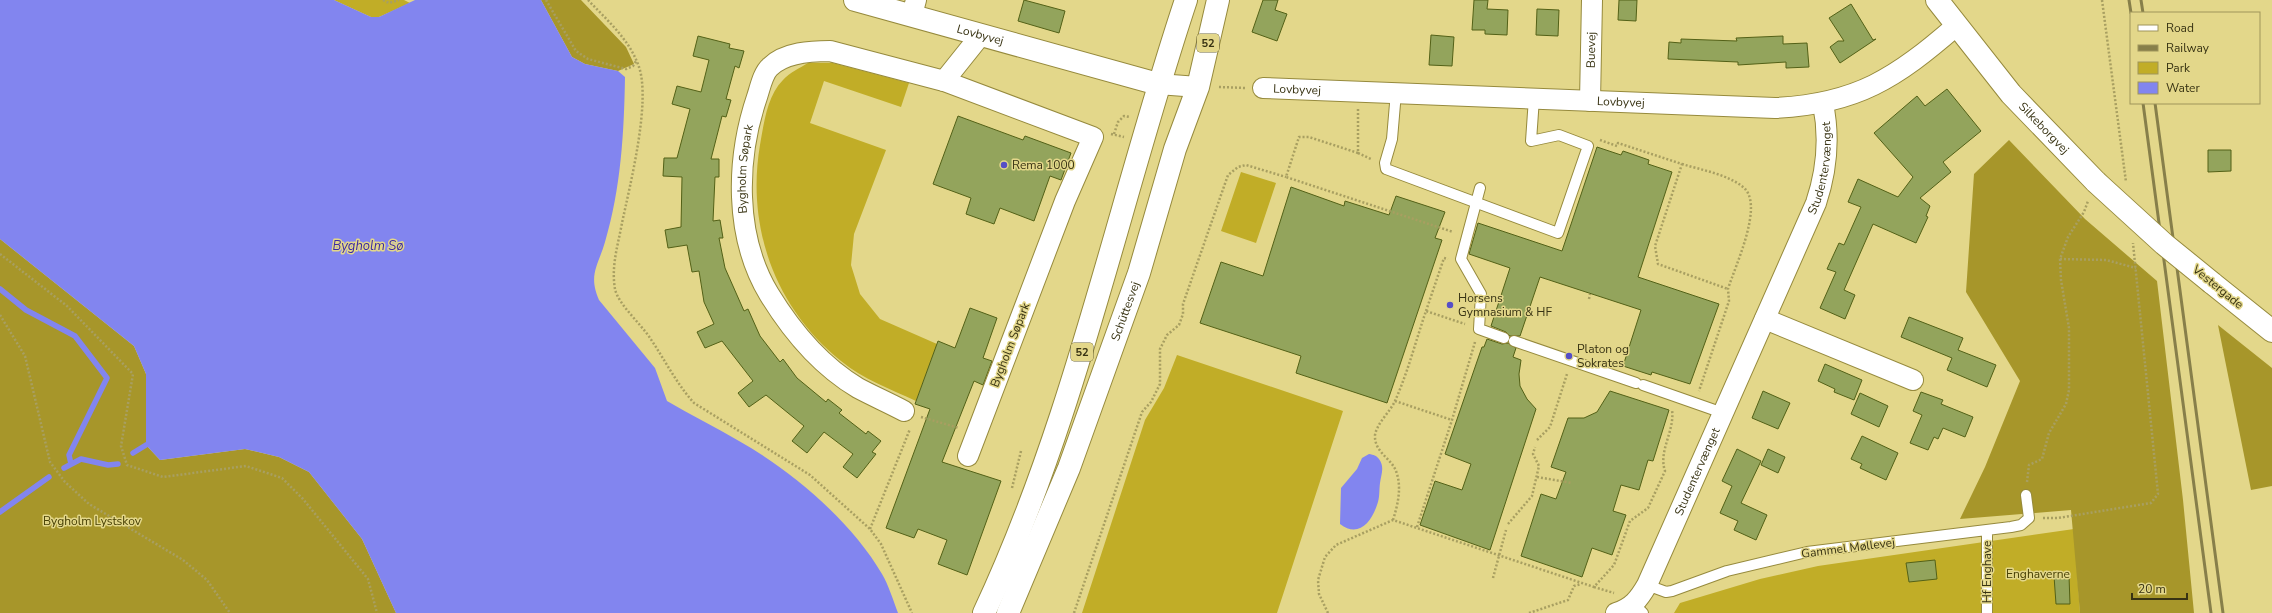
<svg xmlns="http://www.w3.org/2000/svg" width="2272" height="613" font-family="'Nunito Sans',sans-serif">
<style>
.green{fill:#c1ad27}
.forest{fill:#a7962a}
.water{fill:#8285ef}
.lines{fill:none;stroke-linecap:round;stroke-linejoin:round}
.stream{stroke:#8285ef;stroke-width:5.5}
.building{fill:#93a45c;stroke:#536117}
.service-casing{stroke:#968a3d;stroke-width:12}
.minor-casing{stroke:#968a3d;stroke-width:22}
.tertiary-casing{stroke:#968a3d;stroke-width:24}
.secondary-casing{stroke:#968a3d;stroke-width:24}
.primary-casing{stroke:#968a3d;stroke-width:24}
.path{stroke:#a89f61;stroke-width:2.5;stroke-dasharray:2 2;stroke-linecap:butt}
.service{stroke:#fff;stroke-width:10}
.minor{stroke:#fff;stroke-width:20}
.tertiary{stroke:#fff;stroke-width:22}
.secondary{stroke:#fff;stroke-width:22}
.primary{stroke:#fff;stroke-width:22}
.rail{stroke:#877f4a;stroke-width:3}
.secondary-bridge-casing{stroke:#968a3d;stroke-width:24;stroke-linecap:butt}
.secondary-bridge{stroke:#fff;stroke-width:22}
.poi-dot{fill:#554ec6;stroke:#e3d78a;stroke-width:1.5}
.labels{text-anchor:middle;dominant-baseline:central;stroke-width:3;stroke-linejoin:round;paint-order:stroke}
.shield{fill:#e3d78a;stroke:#6b6437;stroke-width:1}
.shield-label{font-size:11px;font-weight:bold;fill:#383313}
.street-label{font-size:12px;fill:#383313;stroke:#e3d78a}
.poi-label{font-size:12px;fill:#383313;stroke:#e3d78a;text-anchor:start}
.park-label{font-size:12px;fill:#484004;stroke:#e3d78a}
.water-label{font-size:13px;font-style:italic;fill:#3b29a4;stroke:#e3d78a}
</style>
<rect width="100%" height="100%" fill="#e3d78a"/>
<path class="green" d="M334,0H404L410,3L379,17H371Z
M808,63H833L909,83L901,107L824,81L810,123L886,150L854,234L851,265L860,294L880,319L937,344L916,401C890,389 863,379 841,361C775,308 746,227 760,145C764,123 767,96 783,80C790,72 800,68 808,63Z
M1241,172L1276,183L1256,243L1221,231Z
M1177,355L1343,411L1277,613H1082L1145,420L1164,388Z
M2074,529L2080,613H1674L1680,603L1760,579L1818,566Z"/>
<path class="forest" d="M541,0H581L626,47L634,64L618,71L585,64L572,57Z
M2009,140L2085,219L2157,281L2183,500L2194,613H2080L2071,510L1960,519L1985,467L2020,381L1966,292L1974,174Z
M0,239L134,346L146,374V445L160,460L245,449L279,457L309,472L362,539L396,613H0Z
M2218,325L2272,368V486L2251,490Z"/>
<path class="water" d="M0,0H334L371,17H379L415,0H541L572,57L585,64L618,71L625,77C624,133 621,188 605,242C598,266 588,275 599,300L655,368L667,401C691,415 715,427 739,441C792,471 851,521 882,574C889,586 893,600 898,613H396L362,539L309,472L279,457L245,449L160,460L146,445V374L134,346L0,239Z
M1369,454C1374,455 1376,455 1379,459C1385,467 1381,475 1380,483C1379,490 1380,498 1377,505C1371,523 1358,538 1340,524L1341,488L1357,469L1362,458Z"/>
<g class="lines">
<path class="stream" d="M0,289L26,310L75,336L107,378L69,455L71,464
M133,453L146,445
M64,468L81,459L108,465L118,464
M0,512L49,477"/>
</g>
<path class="building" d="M1024,0L1065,11L1059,33L1018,21Z
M1263,0H1278L1275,10L1287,14L1277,41L1252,32Z
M1474,0H1488L1487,9L1508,10L1507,35L1485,34V30H1472Z
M1619,0H1637L1636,21L1618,20Z
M1851,4L1873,40L1876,39L1840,63L1830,47L1838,41H1844L1829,18Z
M1537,9L1559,10L1558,36L1536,35Z
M1431,35L1454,37L1452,66L1429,65Z
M698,36L730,44L729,48L744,51L739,68L735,66L726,99L731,100L726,117L722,116L711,159H719V177H715L713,221L720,220L723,238H719L725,268L744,311L748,309L760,336L780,362L783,359L797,378L826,402L828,399L842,410L839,413L866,434L868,431L881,441L872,452L876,454L857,478L843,467L853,454L824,432L807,453L792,441L804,426L766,395L749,407L738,393L753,381L722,341L705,348L697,332L714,324L704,302L699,271L692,272L687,245L668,248L665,230L681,227L682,177L663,176L664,158H677L690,109L672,104L677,86L701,92L709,60L693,56Z
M1783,36V44L1807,43L1809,67L1786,68V62L1738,65V62L1668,59L1669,42L1681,43V39L1737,41L1736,38Z
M1947,89L1981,131L1943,162L1951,172L1920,198L1930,206L1926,216L1928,217L1916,243L1873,224L1844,290L1855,295L1845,319L1820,308L1836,272L1827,269L1839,243L1844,245L1861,207L1848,202L1858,179L1898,197L1913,177L1874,133L1917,96L1925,106Z
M958,116L1023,140L1025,136L1071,153L1061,180L1050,176L1034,221L1000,208L994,224L966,214L971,198L933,184Z
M1597,147L1621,155L1623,151L1649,160L1648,164L1672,172L1638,277L1719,304L1690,384L1652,372L1651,375L1623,366L1641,310L1540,277L1520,336H1510L1506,332L1491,326L1510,268L1469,254L1478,223L1562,251Z
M2208,150H2231V171L2208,172Z
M1291,187L1344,206L1345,201L1389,215L1396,196L1445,212L1435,238L1442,240L1387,403L1296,373L1301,356L1200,323L1221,262L1263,276Z
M970,308L997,318L983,358L992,361L983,385L974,381L942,462L1001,481L967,575L938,564L947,540L918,529L914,538L886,528L930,409L915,404L938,341L955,348Z
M1909,317L1963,338L1958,350L1996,365L1987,387L1947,370L1952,358L1901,337Z
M1487,339L1502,344L1508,343L1516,348L1513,357L1521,360L1519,374L1520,386L1527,399L1536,409L1490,550L1420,525L1435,481L1462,490L1471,464L1445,454L1482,347H1484Z
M1825,364L1862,380L1854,400L1834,392L1835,389L1818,381Z
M1610,391L1669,410L1653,461L1648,460L1639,490L1621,485L1613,511L1626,515L1612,555L1592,548L1582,577L1521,556L1541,494L1556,499L1566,472L1551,467L1568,418H1584L1597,412Z
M1763,391L1790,403L1778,429L1752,418Z
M1921,392L1943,400L1941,404L1973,417L1965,437L1943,428L1938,439L1934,437L1928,450L1910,443L1922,415L1913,411Z
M1860,393L1888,406L1879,427L1851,414Z
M1862,436L1898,453L1886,480L1860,468L1862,464L1851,459Z
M1737,449L1761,461L1741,503L1767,515L1756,540L1734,530L1738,521L1720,513L1732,486L1722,481Z
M1768,449L1785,457L1778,473L1761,465Z
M1935,560L1937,579L1909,582L1906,563Z
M2054,576H2069L2070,604H2056Z"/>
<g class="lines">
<defs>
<path id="service" d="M1396,92L1392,139L1385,163L1386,169L1558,233L1588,146L1559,135L1531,141L1534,98
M1480,188L1461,259L1481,294L1479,329L1504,338
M1514,341L1636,383
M1643,385L1723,413
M1647,585L1666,592L1672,591L1727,571L1807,552L2011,527L2021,525L2029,518L2026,495
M1634,604L1643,613
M1987,613V530"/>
<g id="minor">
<path d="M912,15L916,0"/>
<path d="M944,81L980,36"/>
<path d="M1158,84L1198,87"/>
<path id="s1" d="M1263,88L1775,108C1857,104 1896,78 1956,26"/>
<path id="s2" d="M1590,101L1592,0"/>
<path d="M1765,319L1913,380"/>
<path id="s3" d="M904,411C889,403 873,396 858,388C821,366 791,330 769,294C734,236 736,159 757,97C760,88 763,73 770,67C785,52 812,51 830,51L944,81L1093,137L1065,201L968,456"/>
<path id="s4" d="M1616,613C1632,608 1639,599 1647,585L1816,203C1827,170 1830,138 1823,104"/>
</g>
<g id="tertiary">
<path id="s5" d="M855,0L1158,84"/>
</g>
<g id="secondary">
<path id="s6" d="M1937,0L2011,94L2096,182"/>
<path d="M2212,283L2272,331"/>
</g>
<g id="primary">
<path d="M984,613C1076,417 1118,204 1186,0"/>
<path id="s7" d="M1008,613L1069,468L1139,273L1175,149L1198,87L1218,0"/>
</g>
</defs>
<use href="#service" class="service-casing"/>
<use href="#minor" class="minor-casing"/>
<use href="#tertiary" class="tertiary-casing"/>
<use href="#secondary" class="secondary-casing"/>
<use href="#primary" class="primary-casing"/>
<path class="path" d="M383,0L389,3L399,0
M546,0L576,51L588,59L626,69L633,66L636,61
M588,0C607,20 630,40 639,67C651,102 630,185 622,223C618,245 611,266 615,289C618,304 641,324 650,338C665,360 676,383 694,403L810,475L870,529L881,544L912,613
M2102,0L2126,182
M1219,87L1246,88
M1358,109V153L1371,159
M1111,134L1124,137
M1114,134L1118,122L1124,116L1130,117
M1600,140L1617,146L1618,143L1682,164L1655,246L1658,264L1728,289
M1358,153L1309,137H1299L1286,177L1453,232
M1682,164C1701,170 1727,174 1743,187C1765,204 1735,266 1728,289L1729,301L1699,391
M0,254L67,306L133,374L121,446L127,465L163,477L246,466L282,478L303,499L368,579L377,613
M2060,259L2106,260L2136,268
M1589,299L1590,294
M1426,311L1444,258L1448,259
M0,315L25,356L50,462L65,482L89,504L183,560L207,580L230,613
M1395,401L1452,420
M921,417L959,428
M1537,440L1550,427L1567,374
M1537,477L1572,483
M2027,482L2029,465L2042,459L2049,433L2066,404L2069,390V328L2061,280L2060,259L2068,237L2084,212L2088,201
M1012,488L1021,451
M2043,518H2058L2151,503L2158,494L2133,243
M1393,520C1398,504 1402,487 1396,471C1391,458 1374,452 1375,435C1377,423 1390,412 1395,401C1408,372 1416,340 1426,311L1465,324
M1508,524L1532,496L1539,466L1533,454L1535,447
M1417,527L1452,420L1475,342
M870,529L910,429
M1493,578L1506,530
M1594,587L1614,593
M1074,613L1142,412L1151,402L1160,384V349L1167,335L1179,325L1183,314V304L1228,175L1238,167L1246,165L1286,177
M1328,613L1319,594L1318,580L1325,557L1336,545L1393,520L1594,587L1614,565L1630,521L1648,508L1665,471C1658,451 1675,431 1672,410
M1529,613L1568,600L1574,586L1581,584"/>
<use href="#service" class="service"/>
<use href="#minor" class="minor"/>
<use href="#tertiary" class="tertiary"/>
<use href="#secondary" class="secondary"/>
<use href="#primary" class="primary"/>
<path class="rail" d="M2129,0L2131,13
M2141,0L2143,13
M2143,103L2211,613
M2155,103L2223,613"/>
<defs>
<path id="secondary-bridge" d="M2096,182L2164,244L2212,283"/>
</defs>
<use href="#secondary-bridge" class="secondary-bridge-casing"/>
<use href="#secondary-bridge" class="secondary-bridge"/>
</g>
<g class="poi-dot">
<circle cx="1004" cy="165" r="4"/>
<circle cx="1450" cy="305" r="4"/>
<circle cx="1569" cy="356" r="4"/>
</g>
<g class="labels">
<g class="shield">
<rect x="1197" y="34" width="22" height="18" rx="3"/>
<rect x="1071" y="343" width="22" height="18" rx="3"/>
</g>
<g class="shield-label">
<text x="1208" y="43">52</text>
<text x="1082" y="352">52</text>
</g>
<g class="street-label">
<text stroke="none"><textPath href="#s5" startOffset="130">Lovbyvej</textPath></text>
<text stroke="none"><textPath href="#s2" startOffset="51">Buevej</textPath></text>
<text stroke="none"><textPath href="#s1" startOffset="34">Lovbyvej</textPath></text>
<text stroke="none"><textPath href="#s1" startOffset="358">Lovbyvej</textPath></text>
<text stroke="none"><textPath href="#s6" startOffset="167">Silkeborgvej</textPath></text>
<text stroke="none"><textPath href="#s4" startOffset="496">Studentervænget</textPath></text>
<text stroke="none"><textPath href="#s3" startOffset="312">Bygholm Søpark</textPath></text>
<text transform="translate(2218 287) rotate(39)">Vestergade</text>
<text stroke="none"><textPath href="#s7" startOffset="324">Schüttesvej</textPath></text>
<text transform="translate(1010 345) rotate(-69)">Bygholm Søpark</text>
<text stroke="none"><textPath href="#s4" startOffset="167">Studentervænget</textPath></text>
<text transform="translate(1848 548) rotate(-7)">Gammel Møllevej</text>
<text transform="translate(1987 572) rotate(-90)">Hf Enghave</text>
</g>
<g class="poi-label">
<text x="1012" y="165">Rema 1000</text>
<text x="1458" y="298">Horsens<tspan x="1458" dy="14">Gymnasium &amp; HF</tspan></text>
<text x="1577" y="349">Platon og<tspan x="1577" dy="14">Sokrates</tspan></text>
</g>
<g class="park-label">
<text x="92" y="521">Bygholm Lystskov</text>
<text x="2038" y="574">Enghaverne</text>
</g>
<g class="water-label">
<text x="368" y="246">Bygholm Sø</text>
</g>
</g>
<rect x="2130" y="12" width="130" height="92" fill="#e3d78a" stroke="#9f955a"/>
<rect x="2138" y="25" width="20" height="6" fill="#ffffff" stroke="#9f955a"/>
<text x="2166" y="32" font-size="12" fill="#383313">Road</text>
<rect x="2138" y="45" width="20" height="6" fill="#877f4a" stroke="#9f955a"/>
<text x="2166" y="52" font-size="12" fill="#383313">Railway</text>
<rect x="2138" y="62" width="20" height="12" fill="#c1ad27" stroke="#9f955a"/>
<text x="2166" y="72" font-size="12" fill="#383313">Park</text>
<rect x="2138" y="82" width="20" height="12" fill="#8285ef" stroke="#9f955a"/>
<text x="2166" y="92" font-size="12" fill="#383313">Water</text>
<path d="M2132 593v6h55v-6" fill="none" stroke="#383313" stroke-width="2"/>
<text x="2138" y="593" font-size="12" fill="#383313" stroke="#e3d78a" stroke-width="3" paint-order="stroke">20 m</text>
</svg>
